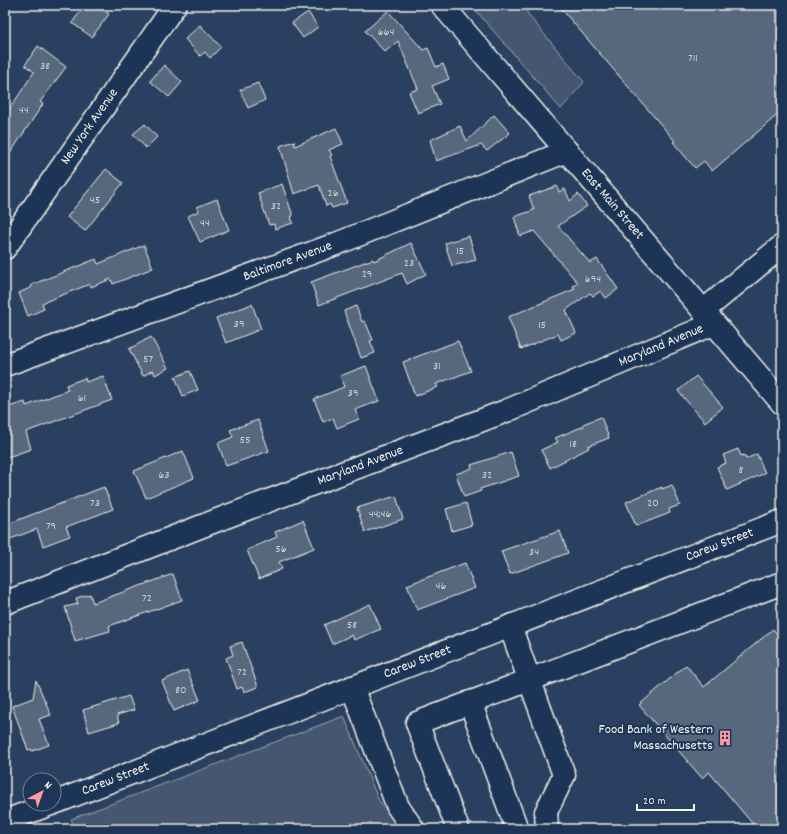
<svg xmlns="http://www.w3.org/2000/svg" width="787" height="834" font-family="Dekko,sans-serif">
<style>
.green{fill:#445771;stroke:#9ca4ac}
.building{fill:#56677d;stroke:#f4f1e8}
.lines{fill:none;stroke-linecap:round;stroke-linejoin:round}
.minor-casing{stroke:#f4f1e8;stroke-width:25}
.major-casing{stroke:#f4f1e8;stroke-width:25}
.minor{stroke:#1d3557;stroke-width:22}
.major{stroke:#1d3557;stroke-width:22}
.labels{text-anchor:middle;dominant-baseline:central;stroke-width:4;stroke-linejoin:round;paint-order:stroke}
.number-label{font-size:12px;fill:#cccecd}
.street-label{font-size:14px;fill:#f4f1e8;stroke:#1d3557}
.poi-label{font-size:14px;fill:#f4f1e8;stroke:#1d3557;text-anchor:end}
</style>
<rect width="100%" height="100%" fill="#2a4060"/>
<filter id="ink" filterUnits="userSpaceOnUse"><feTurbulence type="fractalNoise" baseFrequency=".025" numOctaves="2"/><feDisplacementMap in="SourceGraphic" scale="8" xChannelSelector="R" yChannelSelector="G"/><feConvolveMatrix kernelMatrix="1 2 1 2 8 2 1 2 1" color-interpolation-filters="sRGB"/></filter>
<g filter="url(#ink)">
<path class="green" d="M471,5H523L530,17L584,82L561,109Z
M344,716L378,799L400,829H76L71,819Z"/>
<path class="building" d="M85,5H96L109,14L92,37L72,23Z
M558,5H782V111L712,171L704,161L695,168L673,142L675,141Z
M388,11L423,50L428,48L436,67L443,64L449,79L432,86L440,104L418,113L409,92L418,89L398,41L385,52L365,31Z
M308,12L318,27L303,38L292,23Z
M200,25L221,47L210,58L205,52L200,56L185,39Z
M38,46L66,67L40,102L43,104L5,161V116L34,72L25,65Z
M164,65L182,82L169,97L150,81Z
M258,83L265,100L248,108L240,90Z
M494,115L510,133L487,151L481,145L436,161L430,140L460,126L467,141Z
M145,124L157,137L146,148L133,134Z
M336,128L343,144L329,150L332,155L330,156L347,203L332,208L330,204L326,206L319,185L294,194L280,146L294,141L295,146Z
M106,169L123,183L85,231L67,217Z
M282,184L293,216L291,217L293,223L275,229L274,224L269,225L258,193Z
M557,186L559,192L565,189L570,201L578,194L587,206L558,226L590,263L597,259L618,289L606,298L601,291L593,296L590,293L566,310L576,333L561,340L558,334L521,349L508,317L575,289L573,286L578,283L534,231L520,236L514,217L534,210L529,196Z
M217,199L229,230L200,242L188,216L199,211L197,207Z
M469,236L476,260L452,266L445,243Z
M411,243L426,274L407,284L402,273L319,305L311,282L373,259L374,261Z
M144,245L153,268L113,284L111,279L91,287L90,284L42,303L44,309L28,316L19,293L32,287L31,285L96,259L98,264Z
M252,304L261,329L226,343L216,318Z
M356,306L362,322L365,321L373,340L370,341L375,353L361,358L344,311Z
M151,337L168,368L155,375L153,370L143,376L129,349Z
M458,341L471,371L436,384L438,387L415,396L403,362Z
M366,366L379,401L355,410L359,419L337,428L333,418L323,422L314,399L344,387L340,376Z
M190,371L198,390L183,396L175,377Z
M103,376L112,400L26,432L31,449L5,458V408L25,402L26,406L68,390L66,385L85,378L86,382Z
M696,376L723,407L705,422L678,391Z
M601,417L609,438L588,446L589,448L550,468L541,450L558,442L555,438L584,426L583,424Z
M258,420L269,451L226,466L218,443L233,437L230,430Z
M738,449L741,456L744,455L746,459L757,454L765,473L727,490L717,467L726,463L723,455Z
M183,451L194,478L146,498L134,471Z
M511,452L519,476L480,489L481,491L464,497L456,474L472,468L471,465Z
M672,485L680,505L669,509L670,513L636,526L626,502L662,487V489Z
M104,487L113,509L66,527L70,536L43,546L37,529L5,541V525Z
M396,496L403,519L365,532L357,508Z
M466,503L472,525L452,531L446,509Z
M303,520L314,548L279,562L282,569L259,579L247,550L277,537L275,532Z
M560,531L568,553L510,574L501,551Z
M465,563L475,588L417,610L407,585Z
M173,574L182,600L109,626L110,631L75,641L65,607L78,604L76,598L90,594L93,603Z
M370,604L381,629L354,640L352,635L332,644L324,625Z
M773,629L782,640V829H757L709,772L702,778L639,705L686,665L704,687Z
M242,642L258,687L244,692L242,687L237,689L226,658L233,655L230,646Z
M187,670L200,700L174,711L162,681Z
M36,680L51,715L39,719L49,745L32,751L31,749L28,750L12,706L33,698Z
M129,696L134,710L117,715L119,723L89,732L83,710Z"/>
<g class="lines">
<defs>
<g id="minor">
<path id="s1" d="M5,248L175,5"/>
<path d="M703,311L782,246"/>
<path id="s2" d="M5,365L336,244L567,151"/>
<path id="s3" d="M5,603L215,521L506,411L713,324"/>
<path d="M510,626L564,775L546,812L547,829"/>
<path d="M352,687L398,807L413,829"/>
<path d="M470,702L517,829"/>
<path id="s4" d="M54,803L782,521"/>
<path d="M5,821L51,804"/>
<path d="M458,829L417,723L782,583"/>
</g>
<g id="major">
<path id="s5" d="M442,5L782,403"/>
</g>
</defs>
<use href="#minor" class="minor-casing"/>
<use href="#major" class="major-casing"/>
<use href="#minor" class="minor"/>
<use href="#major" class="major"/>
</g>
</g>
<defs>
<symbol id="building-bare" viewBox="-9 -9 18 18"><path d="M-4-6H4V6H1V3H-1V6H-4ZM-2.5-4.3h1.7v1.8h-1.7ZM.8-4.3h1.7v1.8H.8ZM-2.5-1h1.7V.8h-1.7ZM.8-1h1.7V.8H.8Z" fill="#ff9aa2" stroke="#1d3557" stroke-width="2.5" paint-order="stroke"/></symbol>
</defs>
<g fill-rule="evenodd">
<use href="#building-bare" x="714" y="727" width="22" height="22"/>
</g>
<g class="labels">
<g class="number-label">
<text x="386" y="32">664</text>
<text x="693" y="58">711</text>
<text x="45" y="66">38</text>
<text x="24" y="110">44</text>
<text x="333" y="193">26</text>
<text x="95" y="200">45</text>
<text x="276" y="206">32</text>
<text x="205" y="223">44</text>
<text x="460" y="251">15</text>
<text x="409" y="263">23</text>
<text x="367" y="274">29</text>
<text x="593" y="279">694</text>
<text x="239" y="324">39</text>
<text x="542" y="325">15</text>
<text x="148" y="359">57</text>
<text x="437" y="366">31</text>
<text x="353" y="393">39</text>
<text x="82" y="398">61</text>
<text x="245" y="440">55</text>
<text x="573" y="444">18</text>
<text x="741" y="470">8</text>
<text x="164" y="475">63</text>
<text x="487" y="475">32</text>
<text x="95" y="503">73</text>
<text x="653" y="503">20</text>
<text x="380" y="514">44;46</text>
<text x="51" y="526">79</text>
<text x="281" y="549">56</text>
<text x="534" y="552">34</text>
<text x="441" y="586">46</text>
<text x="147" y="598">72</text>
<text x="352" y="625">58</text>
<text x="242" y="672">72</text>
<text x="181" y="690">80</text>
</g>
<g class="street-label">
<text stroke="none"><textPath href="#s1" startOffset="148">New York Avenue</textPath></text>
<text stroke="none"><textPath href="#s5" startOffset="262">East Main Street</textPath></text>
<text stroke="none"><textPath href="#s2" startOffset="301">Baltimore Avenue</textPath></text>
<text stroke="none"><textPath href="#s3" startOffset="705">Maryland Avenue</textPath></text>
<text stroke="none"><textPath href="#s3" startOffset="381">Maryland Avenue</textPath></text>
<text stroke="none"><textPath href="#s4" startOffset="714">Carew Street</textPath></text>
<text stroke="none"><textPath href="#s4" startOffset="390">Carew Street</textPath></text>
<text stroke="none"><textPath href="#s4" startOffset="66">Carew Street</textPath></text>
</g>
<g class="poi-label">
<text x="713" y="730">Food Bank of Western<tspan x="713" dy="16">Massachusetts</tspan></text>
</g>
</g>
<rect width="787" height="834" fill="none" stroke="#1d3557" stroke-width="20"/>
<rect x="10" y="10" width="767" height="814" fill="none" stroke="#f4f1e8" stroke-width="1.5" filter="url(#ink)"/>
<g transform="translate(42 792) rotate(41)"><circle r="19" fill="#1d3557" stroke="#738091"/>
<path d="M0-3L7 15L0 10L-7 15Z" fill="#ff9aa2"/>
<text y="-6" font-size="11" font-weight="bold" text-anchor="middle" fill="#f4f1e8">N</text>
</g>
<path d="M637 804v6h57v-6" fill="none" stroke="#f4f1e8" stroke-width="2"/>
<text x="643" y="804" font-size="12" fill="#f4f1e8" stroke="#1d3557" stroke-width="3" paint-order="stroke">20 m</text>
</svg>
